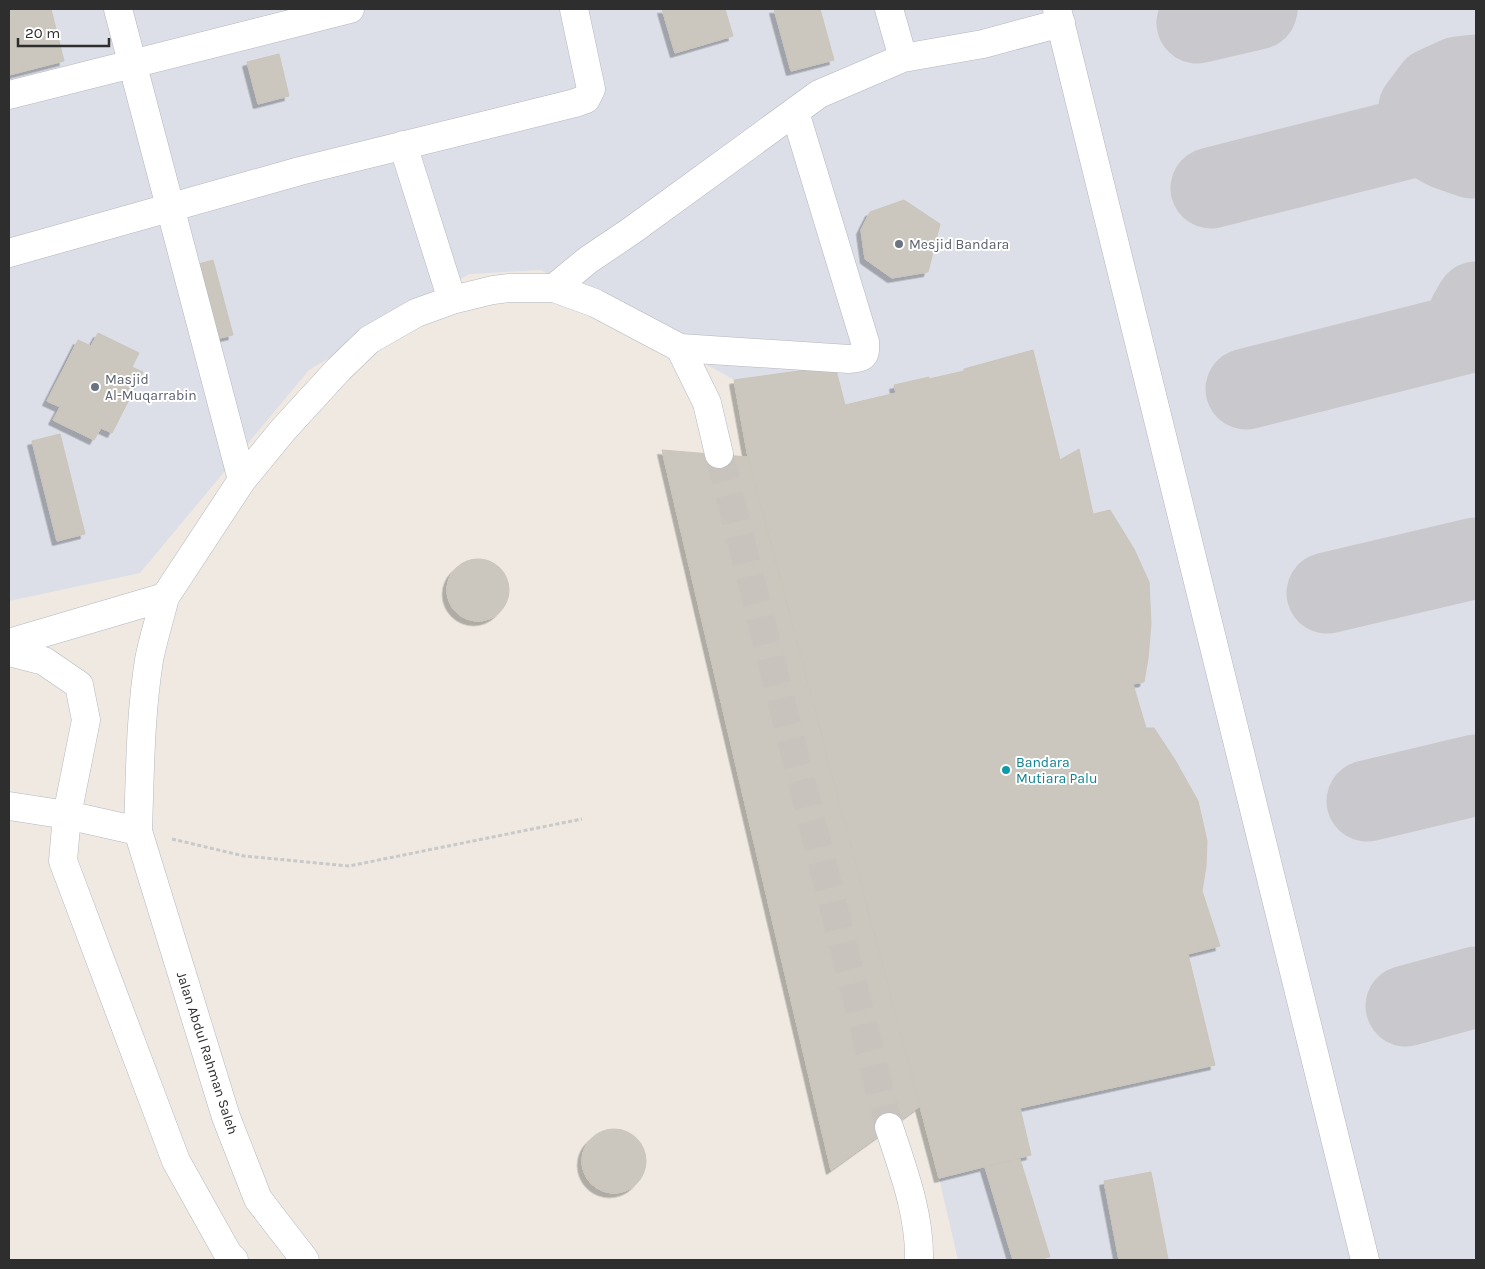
<svg xmlns="http://www.w3.org/2000/svg" width="1485" height="1269" font-family="Karla,sans-serif">
<style>
.airport{fill:#dcdee8}
.lines{fill:none;stroke-linecap:round;stroke-linejoin:round}
.taxiway{stroke:#c9c8cc;stroke-width:81}
.building{fill:#cbc7bf;stroke:#cbc5ba;filter:url(#shadow)}
.minor-tunnel{stroke:#c8c4bd;stroke-width:28;stroke-dasharray:28 14;stroke-linecap:butt}
.minor-casing{stroke:#b4b7c1;stroke-width:29}
.path{stroke:#c9c9c9;stroke-width:3;stroke-dasharray:4 2.5;stroke-linecap:butt}
.minor{stroke:#fff;stroke-width:28}
.worship-dot{fill:#6b7280;stroke:#fff;stroke-width:2}
.culture-dot{fill:#0f9aa8;stroke:#fff;stroke-width:2}
.labels{text-anchor:middle;dominant-baseline:central;stroke-width:4;stroke-linejoin:round;paint-order:stroke}
.worship-label{font-size:14px;fill:#5b616d;stroke:#fff;text-anchor:start}
.culture-label{font-size:14px;fill:#0d838f;stroke:#fff;text-anchor:start}
.street-label{font-size:14px;fill:#2e2e2e;stroke:#fff}
</style>
<defs>
<filter id="shadow"><feDropShadow dx="-4.5" dy="4.5" stdDeviation="0" flood-color="#0004"/></filter>
</defs>
<rect width="100%" height="100%" fill="#efe9e1"/>
<path class="airport" d="M9,9H1476V1260H958L939,1178L748,457L734,380L541,270L469,274L309,370L140,573L9,601Z"/>
<g class="lines">
<path class="taxiway" d="M1197,23L1257,9
M1421,135L1419,108L1434,88L1458,77L1476,75
M1211,188L1421,135L1446,149L1472,158L1476,157
M1246,389L1467,333L1469,314L1476,302
M1327,593L1476,558
M1367,801L1476,775
M1406,1006L1476,987"/>
</g>
<path class="building" d="M9,9H51L64,61L9,75Z
M662,9H725L733,36L675,53Z
M774,9H820L834,60L791,71Z
M279,54L289,96L258,104L247,62Z
M904,200L940,224L928,272L892,278L865,259L861,230L870,212Z
M213,260L233,335L216,339L195,265Z
M98,333L139,353L132,367L143,372L112,433L101,428L94,440L53,420L60,407L47,401L78,340L91,346Z
M1033,350L1060,460L1079,449L1093,514L1110,510L1134,549L1149,582L1151,624L1148,658L1144,682L1133,684L1146,728H1154L1175,760L1198,801L1203,823L1207,841L1206,866L1202,891L1220,946L1188,954L1215,1065L1020,1108L1031,1155L939,1178L748,457L734,380L835,366L845,405L896,393L894,385L929,377V379L964,371V369Z
M60,434L85,534L57,541L32,441Z
M662,450L748,457L920,1106L831,1170Z
M447 590a31 31 0 1 1 62 0a31 31 0 1 1-62 0Z
M582 1161a32 32 0 1 1 64 0a32 32 0 1 1-64 0Z
M1020,1159L1050,1257L1035,1260H1013L985,1167Z
M1151,1172L1168,1259L1119,1260L1104,1181Z"/>
<g class="lines">
<path class="minor-tunnel" d="M719,454L889,1127"/>
<defs>
<path id="minor" d="M118,9L242,480
M889,9L903,58
M1057,9L1365,1260
M9,95L350,9
M403,145L452,300
M9,253L300,171L575,103L586,99L591,89L574,9
M554,288L588,260L631,231L819,94L903,58L983,44L1061,23
M680,348L849,359C863,357 866,358 865,342L795,112
M9,643L165,597L242,480L283,430L338,370L369,340L416,313L452,300L493,290L510,288H554L595,303L680,348L707,403L719,454
M9,652L44,661L79,685L86,720L67,815L63,861L176,1161L228,1254L234,1260
M9,806L67,815L138,831L226,1117L258,1199L305,1260
M138,831C140,774 140,717 149,660C153,639 160,618 165,597
M889,1127C903,1170 920,1214 919,1260"/>
</defs>
<use href="#minor" class="minor-casing"/>
<path class="path" d="M172,839L244,856L349,866L582,819"/>
<use href="#minor" class="minor"/>
</g>
<g class="worship-dot">
<circle cx="899" cy="244" r="5"/>
<circle cx="95" cy="387" r="5"/>
</g>
<circle class="culture-dot" cx="1006" cy="770" r="5"/>
<g class="labels">
<g class="worship-label">
<text x="909" y="244">Mesjid Bandara</text>
<text x="105" y="379">Masjid<tspan x="105" dy="16">Al-Muqarrabin</tspan></text>
</g>
<g class="culture-label">
<text x="1016" y="762">Bandara<tspan x="1016" dy="16">Mutiara Palu</tspan></text>
</g>
<g class="street-label">
<text transform="translate(207 1053) rotate(72)">Jalan Abdul Rahman Saleh</text>
</g>
</g>
<rect width="1485" height="1269" fill="none" stroke="#2e2e2e" stroke-width="20"/>
<path d="M18 38v8h91v-8" fill="none" stroke="#2e2e2e" stroke-width="2.5"/>
<text x="25" y="38" font-size="15" fill="#2e2e2e" stroke="#ffffff" stroke-width="4" paint-order="stroke">20 m</text>
</svg>
